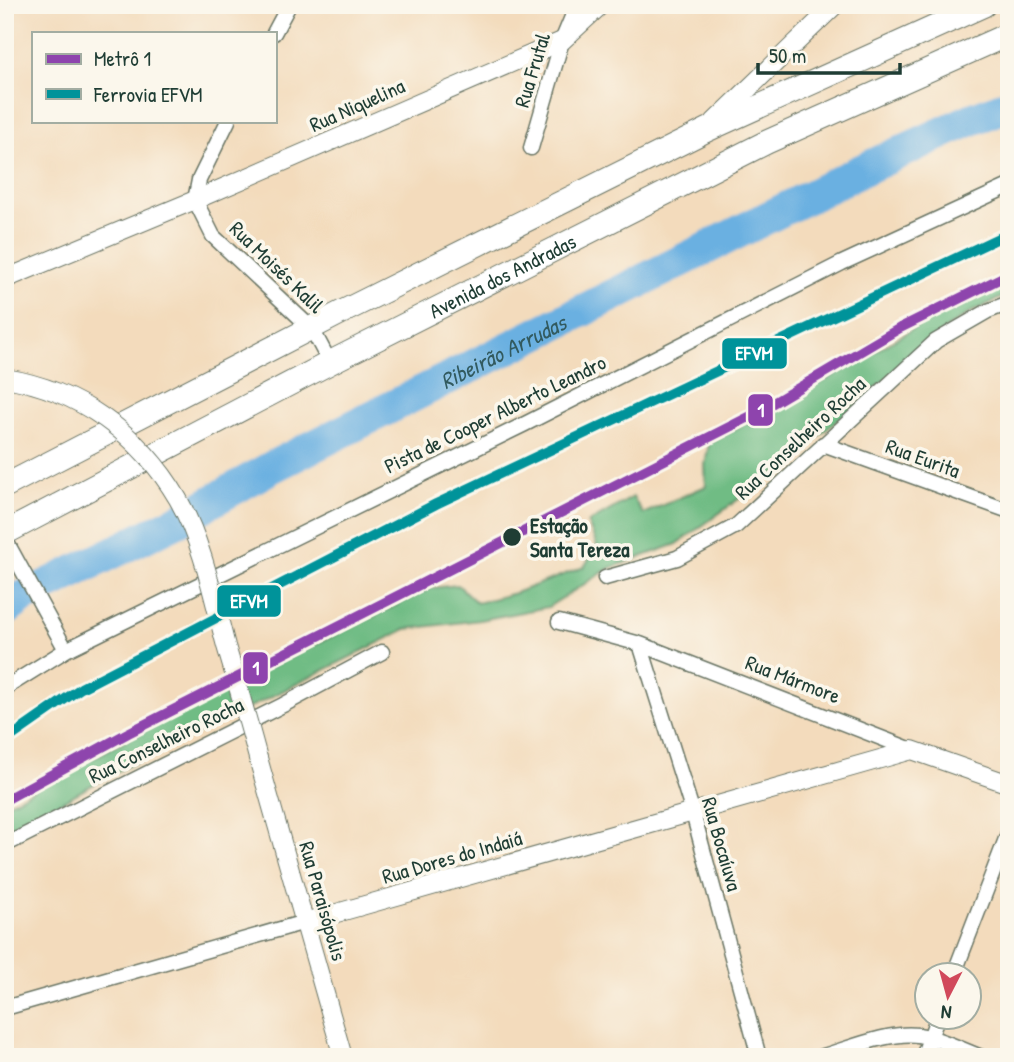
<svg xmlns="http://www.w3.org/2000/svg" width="1014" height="1062" font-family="'Patrick Hand',sans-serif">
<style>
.forest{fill:#6fbc84;stroke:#477c5c;stroke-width:2}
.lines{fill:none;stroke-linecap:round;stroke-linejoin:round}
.river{stroke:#6bb0e1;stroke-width:33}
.minor-casing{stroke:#697464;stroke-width:17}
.tertiary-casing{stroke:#697464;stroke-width:20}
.primary-casing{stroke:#697464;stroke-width:25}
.minor{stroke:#fff;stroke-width:14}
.tertiary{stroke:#fff;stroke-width:18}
.primary{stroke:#fff;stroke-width:23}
.tertiary-bridge-casing{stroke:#697464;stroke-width:20;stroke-linecap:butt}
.tertiary-bridge{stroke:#fff;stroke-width:18}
.rail-1-casing{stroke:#fbf7ec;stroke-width:16}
.rail-1{stroke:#00939a;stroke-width:10}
.metro-1-casing{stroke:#fbf7ec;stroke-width:16}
.metro-1{stroke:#8e44ad;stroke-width:10}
.stop-dot{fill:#1f3d34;stroke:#fbf7ec;stroke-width:2.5}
.labels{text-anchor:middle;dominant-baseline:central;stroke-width:7;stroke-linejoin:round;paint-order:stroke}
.street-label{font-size:21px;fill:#1f3d34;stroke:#fbf7ec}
.stop-label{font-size:21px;font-weight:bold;fill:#1f3d34;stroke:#fbf7ec;text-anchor:start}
.water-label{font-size:23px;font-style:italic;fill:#325a5f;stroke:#fbf7ec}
.line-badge{stroke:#fbf7ec;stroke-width:2.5}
.badge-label{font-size:19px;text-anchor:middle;font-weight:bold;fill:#fff}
</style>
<rect width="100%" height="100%" fill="#fbf7ec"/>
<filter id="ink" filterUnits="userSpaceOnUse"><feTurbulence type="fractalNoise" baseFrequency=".0143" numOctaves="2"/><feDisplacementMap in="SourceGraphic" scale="14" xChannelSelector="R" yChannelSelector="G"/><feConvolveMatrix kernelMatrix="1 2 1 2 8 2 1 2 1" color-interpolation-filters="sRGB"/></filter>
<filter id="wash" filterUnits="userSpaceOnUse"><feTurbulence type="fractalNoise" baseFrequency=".00686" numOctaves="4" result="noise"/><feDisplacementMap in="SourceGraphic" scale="28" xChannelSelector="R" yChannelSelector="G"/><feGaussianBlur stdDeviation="1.57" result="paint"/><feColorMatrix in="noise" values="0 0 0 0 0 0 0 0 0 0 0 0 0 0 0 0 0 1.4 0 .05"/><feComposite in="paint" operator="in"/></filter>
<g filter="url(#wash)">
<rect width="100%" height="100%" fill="#f3dbbc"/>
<path class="forest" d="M1009,281V294L971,312L944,330L780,469L677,544L610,568L548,607L480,620L406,629L225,720L114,773L5,833V805L190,706L431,588L458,585L477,603L515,593L584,567L597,546L588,523L633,497L643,514L706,486L705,465L709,443L837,374L926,321Z"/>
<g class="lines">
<path class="river" id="s1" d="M5,611L23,597L179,520L272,467L860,171L970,120L1009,105"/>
</g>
</g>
<g filter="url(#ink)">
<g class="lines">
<defs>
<path id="minor" d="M274,33L289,5
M228,121L199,180L195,200L213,236L312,329L330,363
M531,148L562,41L577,5
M823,444L1009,511
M5,539L66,650
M605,578L677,558L736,526L936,341L988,311L1009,303
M559,622L640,644L912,750
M640,644L693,813L759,1057
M5,688L66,650L525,424L842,263L1009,186
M5,845L283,705L382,652
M954,974L1009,831
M5,1008L305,922
M820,1057C848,1049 889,1031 918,1035C939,1038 961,1049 981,1057
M923,1057L938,1016"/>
<path id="tertiary" d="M714,122L835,5
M5,279L195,200L562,41L601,5
M258,758L343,1057
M305,922L912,750L1009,784"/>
<g id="primary">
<path d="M5,486L346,310L707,130L984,5"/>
<path id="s2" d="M5,533L339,358L767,142L1009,34"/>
</g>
</defs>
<use href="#minor" class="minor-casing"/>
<use href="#tertiary" class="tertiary-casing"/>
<use href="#primary" class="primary-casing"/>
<use href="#minor" class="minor"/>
<use href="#tertiary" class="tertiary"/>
<use href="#primary" class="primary"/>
<defs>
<path id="tertiary-bridge" d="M5,378C79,390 140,434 178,499C203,543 213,597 226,646C237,683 248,721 258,758"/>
</defs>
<use href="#tertiary-bridge" class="tertiary-bridge-casing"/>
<use href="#tertiary-bridge" class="tertiary-bridge"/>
<defs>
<path id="rail-1" d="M5,741L81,688L436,504L1009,233"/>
</defs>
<use href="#rail-1" class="rail-1-casing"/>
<use href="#rail-1" class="rail-1"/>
<defs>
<path id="metro-1" d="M5,800L128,733L751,416L900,328L1009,274"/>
</defs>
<use href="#metro-1" class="metro-1-casing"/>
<use href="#metro-1" class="metro-1"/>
</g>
</g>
<circle class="stop-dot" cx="512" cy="537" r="10"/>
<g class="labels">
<g class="street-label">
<text transform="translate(532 70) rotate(-73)">Rua Frutal</text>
<text transform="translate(357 105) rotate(-24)">Rua Niquelina</text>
<text transform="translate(277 267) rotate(44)">Rua Moisés Kalil</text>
<text stroke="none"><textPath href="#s2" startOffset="560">Avenida dos Andradas</textPath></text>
<text transform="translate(495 414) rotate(-26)">Pista de Cooper Alberto Leandro</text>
<text transform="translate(800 438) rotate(-43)">Rua Conselheiro Rocha</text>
<text transform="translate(923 458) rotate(20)">Rua Eurita</text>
<text transform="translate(793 679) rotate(21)">Rua Mármore</text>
<text transform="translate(166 740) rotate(-26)">Rua Conselheiro Rocha</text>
<text transform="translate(722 844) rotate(74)">Rua Bocaíuva</text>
<text transform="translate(452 857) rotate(-16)">Rua Dores do Indaiá</text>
<text transform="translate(323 901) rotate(74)">Rua Paraisópolis</text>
</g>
<g class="stop-label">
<text x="530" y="525">Estação<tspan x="530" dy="24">Santa Tereza</tspan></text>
</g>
<g class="water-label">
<text stroke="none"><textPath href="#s1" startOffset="562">Ribeirão Arrudas</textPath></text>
</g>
</g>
<g class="line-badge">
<rect x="721" y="337" width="67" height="33" rx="7" fill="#00939a"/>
<rect x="747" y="393" width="27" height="34" rx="7" fill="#8e44ad"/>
<rect x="216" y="584" width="66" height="34" rx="7" fill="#00939a"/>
<rect x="242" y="651" width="27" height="34" rx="7" fill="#8e44ad"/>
</g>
<g class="badge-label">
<text x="754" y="360">EFVM</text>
<text x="761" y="417">1</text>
<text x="249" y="608">EFVM</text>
<text x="256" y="675">1</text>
</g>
<rect width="1014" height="1062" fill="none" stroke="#fbf7ec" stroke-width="28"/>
<rect x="32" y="32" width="245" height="91" fill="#fbf7ec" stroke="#a3ada2" stroke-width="2"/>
<rect x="46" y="54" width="35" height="10" fill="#8e44ad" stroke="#a3ada2" stroke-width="2"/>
<text x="94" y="66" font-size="21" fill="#1f3d34">Metrô 1</text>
<rect x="46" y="89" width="35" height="10" fill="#00939a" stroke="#a3ada2" stroke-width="2"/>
<text x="94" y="102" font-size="21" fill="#1f3d34">Ferrovia EFVM</text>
<g transform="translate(948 996) rotate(186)"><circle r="33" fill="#fbf7ec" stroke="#a3ada2" stroke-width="2"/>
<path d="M0-5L12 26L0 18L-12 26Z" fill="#d1495b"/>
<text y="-10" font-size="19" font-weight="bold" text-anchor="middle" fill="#1f3d34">N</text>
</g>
<path d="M758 63v10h142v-10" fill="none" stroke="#1f3d34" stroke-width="3.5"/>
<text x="769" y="63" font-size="21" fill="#1f3d34" stroke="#fbf7ec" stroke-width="5" paint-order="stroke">50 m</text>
</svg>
